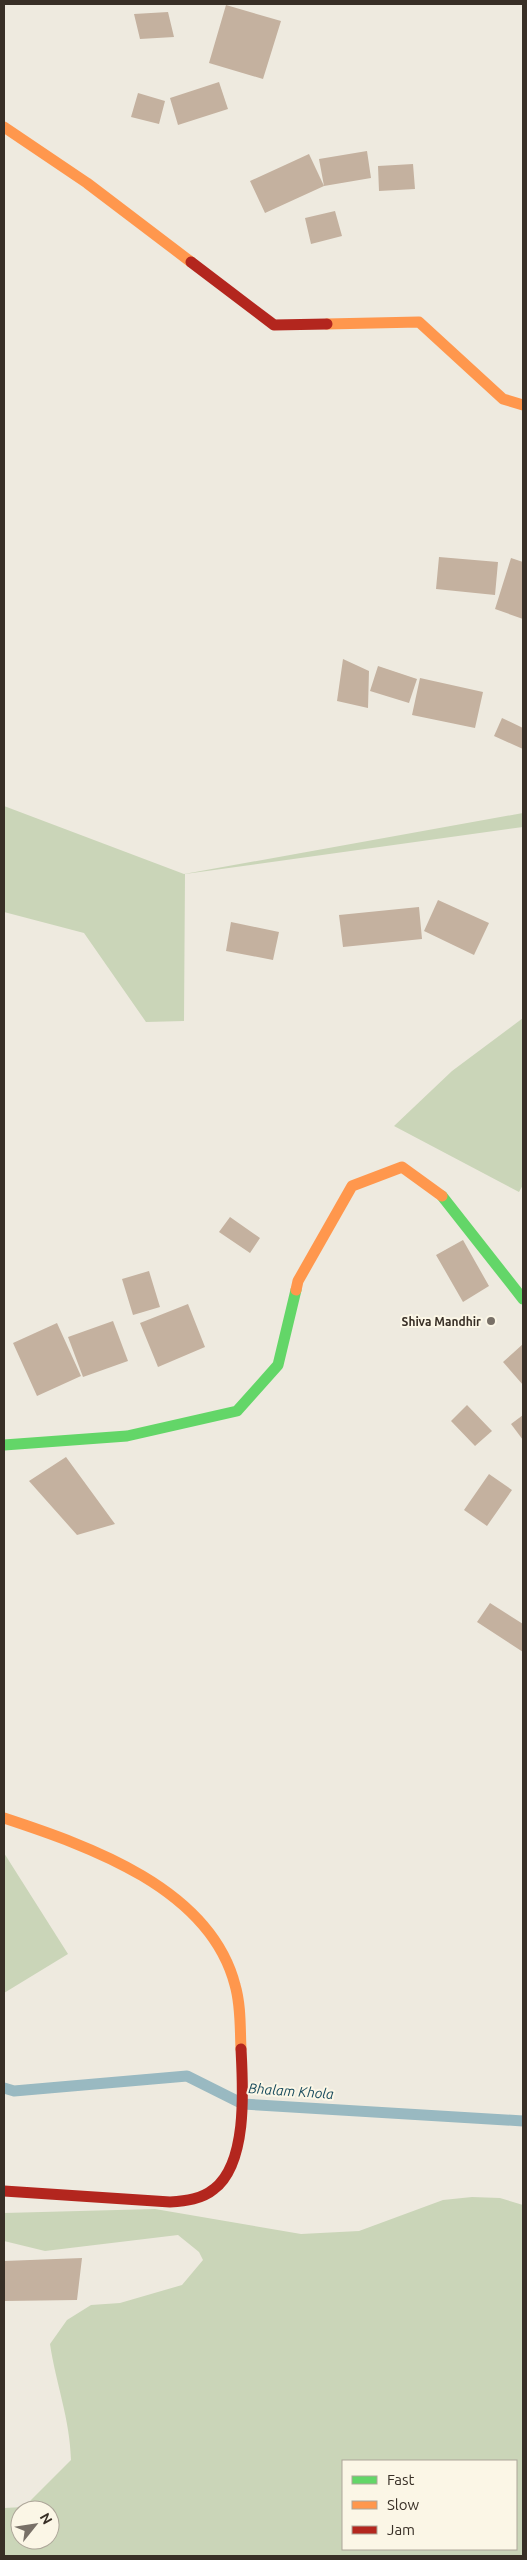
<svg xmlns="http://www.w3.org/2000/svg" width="527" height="2560" font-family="Ubuntu,sans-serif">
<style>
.green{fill:#cad5b8;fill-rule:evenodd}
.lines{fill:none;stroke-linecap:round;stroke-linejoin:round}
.stream{stroke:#99b9c1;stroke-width:11}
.building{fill:#c4b19f}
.fast{stroke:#63d668;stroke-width:11}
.slow{stroke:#ff974d;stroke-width:11}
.jam{stroke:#b3261e;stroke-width:11}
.poi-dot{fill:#787067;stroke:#fbf6e6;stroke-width:2}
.labels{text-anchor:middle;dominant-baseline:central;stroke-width:4;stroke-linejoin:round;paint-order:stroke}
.poi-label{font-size:12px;font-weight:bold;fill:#382f26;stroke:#fbf6e6;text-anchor:end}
.water-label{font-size:14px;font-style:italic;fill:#184b5d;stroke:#fbf6e6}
</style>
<rect width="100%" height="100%" fill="#eeeadf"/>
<path class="green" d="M4,806L184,874L523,813V827L185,874L184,1021L146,1022L84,933L4,912Z
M523,1018V1185L519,1192L394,1126L452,1071Z
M4,1853L68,1954L4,1993Z
M472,2197L500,2198L523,2205V2556H4V2508L24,2507L71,2460C70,2419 56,2384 50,2344L67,2320L91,2305L120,2303L182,2285L203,2260L199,2252L178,2235L45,2251L4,2241V2213L155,2209L301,2234L359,2231L443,2200ZM343,2461H516V2549H343ZM20,2510H50V2540H20Z"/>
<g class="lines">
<path class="stream" d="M4,2088L14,2091L187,2076L243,2104L523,2121"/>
</g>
<path class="building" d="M226,5L281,21L263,79L209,63Z
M168,12L174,37L140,39L134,14Z
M219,82L228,109L178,125L170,98Z
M138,93L165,101L159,124L131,117Z
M367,151L371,178L324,186L319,159Z
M309,154L324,186L265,213L250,181Z
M413,164L415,189L379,191L378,166Z
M335,211L342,236L311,244L305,218Z
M439,557L498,562L495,595L436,589Z
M511,558L523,562V619L495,609Z
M343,659L369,671L368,708L337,701Z
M378,666L417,679L409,703L370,691Z
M420,678L483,692L475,728L412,715Z
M502,718L523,728V749L494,736Z
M438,900L489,923L474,955L424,931Z
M419,907L422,939L343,947L339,915Z
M231,922L279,932L273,960L226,951Z
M230,1217L260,1238L250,1253L219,1232Z
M463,1240L489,1286L463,1302L436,1255Z
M149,1271L160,1307L133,1315L122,1279Z
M188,1304L205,1347L158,1367L140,1323Z
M113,1321L128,1361L83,1377L68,1337Z
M57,1323L81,1376L37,1396L13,1343Z
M523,1344V1385L503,1362Z
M467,1405L492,1431L475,1446L451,1421Z
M523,1415V1440L511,1424Z
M66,1457L115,1524L77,1535L29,1481Z
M489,1474L512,1490L487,1526L464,1510Z
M490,1603L523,1624V1652L477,1622Z
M82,2258L77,2300L4,2301V2261Z"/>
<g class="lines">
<path class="fast" d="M442,1196L523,1299
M4,1445L127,1436L237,1411L278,1365L296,1290"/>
<path class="slow" d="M4,127L87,183L191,262
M327,324L419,322L503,399L523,405
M296,1290L298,1281L352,1186L402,1167L442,1196
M4,1818C89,1846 210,1888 235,1985C241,2005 240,2028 241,2049"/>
<path class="jam" d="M191,262L274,325L327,324
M4,2191L170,2202C186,2201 202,2199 214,2189C248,2163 243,2088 241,2049"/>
</g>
<circle class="poi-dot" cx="491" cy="1321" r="5"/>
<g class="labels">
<g class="poi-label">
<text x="481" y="1321">Shiva Mandhir</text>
</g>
<g class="water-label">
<text transform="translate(291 2091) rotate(4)">Bhalam Khola</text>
</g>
</g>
<rect width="527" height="2560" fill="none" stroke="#382f26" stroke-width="10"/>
<rect x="342" y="2460" width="175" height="90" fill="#fbf6e6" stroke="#ada699"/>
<rect x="352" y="2476" width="25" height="8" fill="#63d668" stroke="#ada699"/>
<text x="387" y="2485" font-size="15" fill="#382f26">Fast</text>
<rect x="352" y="2501" width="25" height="8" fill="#ff974d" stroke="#ada699"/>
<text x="387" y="2510" font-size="15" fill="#382f26">Slow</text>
<rect x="352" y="2526" width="25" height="8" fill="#b3261e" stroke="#ada699"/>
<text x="387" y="2535" font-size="15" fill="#382f26">Jam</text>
<g transform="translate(35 2525) rotate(60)"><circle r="24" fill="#fbf6e6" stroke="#ada699"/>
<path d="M0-4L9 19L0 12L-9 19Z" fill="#787067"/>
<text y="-8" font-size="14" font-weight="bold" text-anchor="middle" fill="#382f26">N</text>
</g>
</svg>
